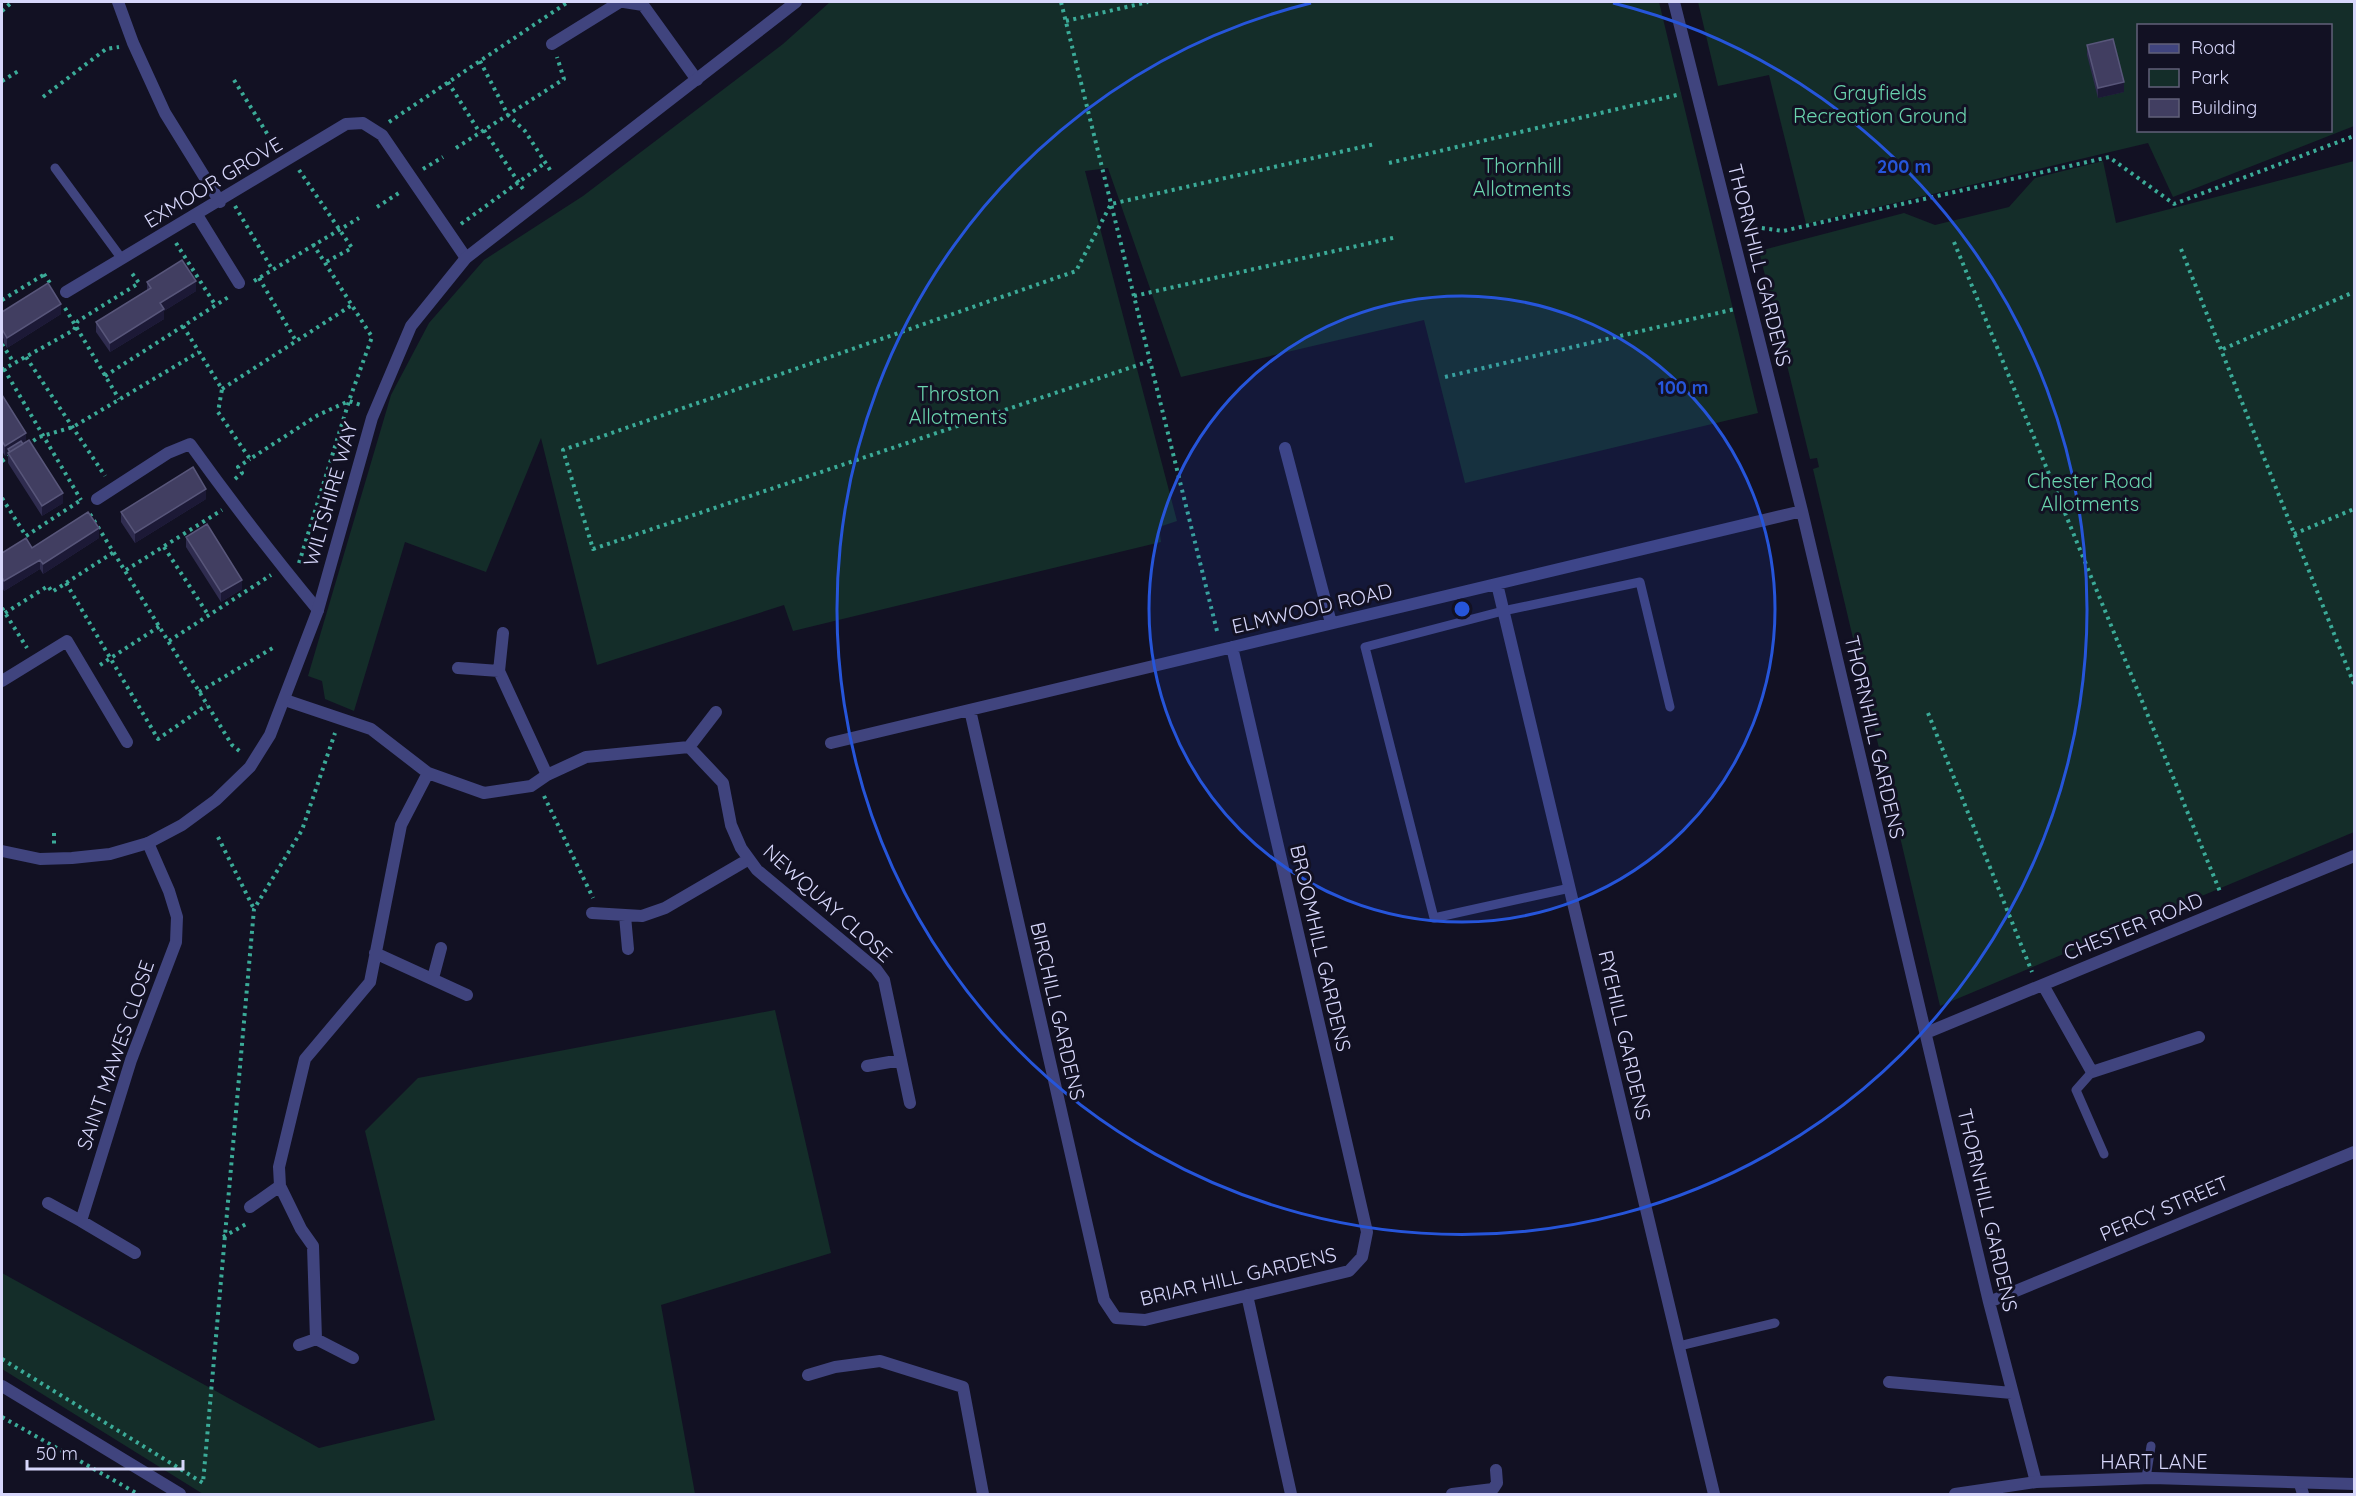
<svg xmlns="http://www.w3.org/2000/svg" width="2356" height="1496" font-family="Quicksand,sans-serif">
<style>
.green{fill:#142d29;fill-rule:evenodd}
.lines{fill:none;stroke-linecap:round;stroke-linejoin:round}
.path{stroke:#3bab98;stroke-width:4;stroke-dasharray:3 4.5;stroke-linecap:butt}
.service{stroke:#40447e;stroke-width:9}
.minor{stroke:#40447e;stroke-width:12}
.tertiary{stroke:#40447e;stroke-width:12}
.wall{fill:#2f2c4f}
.shaded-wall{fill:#1c1936}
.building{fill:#413e61;stroke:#58567a;stroke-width:1.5}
.ring{fill:none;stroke:#2655da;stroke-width:3}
.labels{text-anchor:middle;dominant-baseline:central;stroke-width:6;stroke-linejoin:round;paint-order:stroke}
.park-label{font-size:20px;fill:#6ad4ae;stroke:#121123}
.street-label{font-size:20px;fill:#d7d7fb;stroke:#121123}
.centre{fill:#2655da;stroke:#121123;stroke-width:3}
.ring-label{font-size:18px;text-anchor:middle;font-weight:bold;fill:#2655da;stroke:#121123;stroke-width:6;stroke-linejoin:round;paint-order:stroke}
</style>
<rect width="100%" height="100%" fill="#121123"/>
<path class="green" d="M830,2H1659L1758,413L1465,483L1424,320L1181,377L1108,168L1085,171L1177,521L1159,527L1161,542L793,631L784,605L597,665L541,438L486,572L405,542L354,711L325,699L322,681L308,676L391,395L429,323L484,260L583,196L783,44Z
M1698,2H2354V126L2173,197L2148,143L1806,224L1769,75L1718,86ZM2138,26H2330V130H2138Z
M2103,161L2116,223L2354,161V832L1940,1006L1813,469L1819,467L1817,458L1810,459L1759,251L1904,213L1935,225L2009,207L2035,178Z
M775,1010L831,1253L661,1305L695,1494H203L2,1369V1273L319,1448L435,1420L365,1131L418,1078Z"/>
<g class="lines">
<path class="path" d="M1061,2L1218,635
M2,11L12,2
M1066,21L1148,2
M480,61L508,115L525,131L552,173
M234,80L276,148
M2,81L20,70
M448,82L480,133
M43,97L106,49L119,47
M389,122L568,2
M484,130L525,192
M456,148L564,79L557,57
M1389,163L1681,94
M423,169L443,157
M299,170L352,248L326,262
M235,206L272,269
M377,207L402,191
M461,224L545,163
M1747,226L1783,231L2109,157L2174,204L2354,136
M1954,242L2221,894
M176,243L214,303
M2181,249L2354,684
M44,274L52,286
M259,278L296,341
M254,281L359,218
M1134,296L1397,237
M2,300L45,274
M65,308L119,399
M183,326L222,389L218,412L250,459L318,415L349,401L361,405
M2,344L14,363
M2223,349L2354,292
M26,357L105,476
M1150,361L593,549L563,450L1076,271L1111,204L1375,144
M4,369L81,500
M2,370L74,330L78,321L139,283L131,272
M105,376L230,296
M1445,377L1735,309
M222,389L352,305
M27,445L39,437L73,427L199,352
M2,461L11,455
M235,479L242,473L238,467L250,459
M2,498L26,536L81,500
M90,514L232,745L242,753
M2294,534L2354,509
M164,547L209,616
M299,563L350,398L372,337L313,244
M126,570L222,510
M66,583L158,739L207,705
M2,608L27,648
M5,613L48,586L52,592L114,552
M169,641L271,575
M100,665L160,626
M199,692L276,646
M1928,713L2032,972
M544,796L593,898
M54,833V845
M218,837L254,909
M223,1237L248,1223
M2,1359L203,1483L254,909L302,830L335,733
M2,1417L138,1494"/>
<path class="service" d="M55,168L122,259
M1570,888L1434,918L1365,647L1503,611L1640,582L1670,707
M2092,1072L2076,1090L2104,1154
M1679,1346L1775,1323
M2146,1478L2151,1446"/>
<path class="minor" d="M118,2L133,43L165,113L220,202
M624,2L643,5L697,80
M1674,2L1802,511L1989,1302L2036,1482
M552,44L620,2
M197,215L239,283
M66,292L346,124L363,123L382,135L466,258
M1285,448L1331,623
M97,499L168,453L190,444C231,501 273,556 318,610
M1497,584L1714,1494
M503,633L499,671L547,775
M458,668L499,671
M2,681L67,641L127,742
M285,700L371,729L428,773L484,793L531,786L547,775L586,757L689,747L723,783L731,825L741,848L757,870L876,969L884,980L910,1103
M970,710L1104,1300L1116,1318L1145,1320L1349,1271L1362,1257L1367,1232L1232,647
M831,743L1802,511
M689,747L716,712
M592,913L642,916L665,908L749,859
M625,916L628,949
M375,953L467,995
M433,978L441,948
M2043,985L2092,1072L2199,1037
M1926,1033L2354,856
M867,1066L901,1060
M48,1203L81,1221
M250,1207L280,1186
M135,1253L81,1221L131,1060L176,942L177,917L169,891L148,843
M1247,1295L1291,1494
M1989,1302L2354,1152
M316,1339L313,1246L301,1229L280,1186L279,1167L305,1059L370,982L401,825L428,773
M299,1345L316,1339L353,1358
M808,1375L835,1367L880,1361L963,1387L983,1494
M1889,1382L2012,1393
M2300,1484L2303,1494
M1452,1494L1493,1489L1497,1483L1496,1470"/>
<path class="tertiary" d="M2,851L40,859L72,858L110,854L148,843L182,825L216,800L250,767L270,735L318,610L372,418L411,326L466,258L796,2
M2,1386L180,1494
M1955,1494L2036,1482L2152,1478L2354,1484"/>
</g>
<path class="wall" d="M2087,45L2124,92L2098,98L2087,55Z
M147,282L196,291L164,311V319L110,352L96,332V322L147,290Z
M2,312L61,314L7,348L4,343L2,344Z
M2,395L26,442L63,503L42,516L8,463V454L5,456L2,451Z
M206,499L135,543L121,522V512Z
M186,537L242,589L221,602L186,547Z
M99,538L43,574L40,569L4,591L2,587V553L32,548Z"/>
<path class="shaded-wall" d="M2124,82V92L2098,98V88Z
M196,281V291L164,311V319L110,352V343L160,303Z
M61,304V314L7,348V338Z
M4,338V343L2,344V340Z
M26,433V443L8,449V454L5,456V446Z
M206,489V499L135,543V533Z
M63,493V503L42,516V506Z
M99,528V538L43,574V564Z
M40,560V569L4,591V581Z
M242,580V589L221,602V592Z"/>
<path class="building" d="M2113,39L2124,82L2098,88L2087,45Z
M182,260L196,281L160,303L164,309L110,343L96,322L151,288L147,282Z
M48,283L61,304L7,338L2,329V312Z
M2,395L26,433L5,446L2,441Z
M29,440L63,493L42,506L8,453Z
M21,441L23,444L10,452L8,449Z
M193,467L206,489L135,533L121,512Z
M88,512L99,528L43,564L40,560L4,581L2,577V553L26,538L32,548Z
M207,524L242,580L221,592L186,537Z"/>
<circle cx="1462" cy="609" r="313" fill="#2655da" fill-opacity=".12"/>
<g class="ring">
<circle cx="1462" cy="609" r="313"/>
<path d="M1613 3A625 625 0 1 1 1311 3"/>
</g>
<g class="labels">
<g class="park-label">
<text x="1880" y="92">Grayfields<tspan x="1880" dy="23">Recreation Ground</tspan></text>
<text x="1522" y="165">Thornhill<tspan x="1522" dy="23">Allotments</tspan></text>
<text x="958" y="393">Throston<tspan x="958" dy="23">Allotments</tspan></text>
<text x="2090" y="480">Chester Road<tspan x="2090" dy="23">Allotments</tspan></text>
</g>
<g class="street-label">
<text transform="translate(213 182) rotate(-31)">EXMOOR GROVE</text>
<text transform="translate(1760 265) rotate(76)">THORNHILL GARDENS</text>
<text transform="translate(330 494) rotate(-74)">WILTSHIRE WAY</text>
<text transform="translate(1312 608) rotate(-13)">ELMWOOD ROAD</text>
<text transform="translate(1875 737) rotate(77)">THORNHILL GARDENS</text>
<text transform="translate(828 903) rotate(42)">NEWQUAY CLOSE</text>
<text transform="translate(2133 926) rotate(-22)">CHESTER ROAD</text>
<text transform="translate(1321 948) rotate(77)">BROOMHILL GARDENS</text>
<text transform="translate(1058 1011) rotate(77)">BIRCHILL GARDENS</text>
<text transform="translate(1625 1035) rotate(77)">RYEHILL GARDENS</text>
<text transform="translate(115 1055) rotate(-71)">SAINT MAWES CLOSE</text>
<text transform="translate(2164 1208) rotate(-23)">PERCY STREET</text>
<text transform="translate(1988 1210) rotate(77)">THORNHILL GARDENS</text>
<text transform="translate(1238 1276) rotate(-13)">BRIAR HILL GARDENS</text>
<text x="2154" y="1461">HART LANE</text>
</g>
</g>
<circle cx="1462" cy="609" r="9" class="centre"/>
<g class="ring-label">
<text x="1904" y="173">200 m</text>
<text x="1683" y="394">100 m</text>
</g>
<rect width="2356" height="1496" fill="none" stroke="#d7d7fb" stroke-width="6"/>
<rect x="2137" y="24" width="195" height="108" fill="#121123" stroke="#616079" stroke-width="1.5"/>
<rect x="2149" y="44" width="30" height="9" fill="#40447e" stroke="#616079" stroke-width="1.5"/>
<text x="2191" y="54" font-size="18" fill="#d7d7fb">Road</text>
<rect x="2149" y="69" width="30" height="18" fill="#142d29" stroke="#616079" stroke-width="1.5"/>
<text x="2191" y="84" font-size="18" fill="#d7d7fb">Park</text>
<rect x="2149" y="99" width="30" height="18" fill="#413e61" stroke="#616079" stroke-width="1.5"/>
<text x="2191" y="114" font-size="18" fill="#d7d7fb">Building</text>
<path d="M27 1460v9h156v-9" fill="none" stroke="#d7d7fb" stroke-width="3"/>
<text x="36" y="1460" font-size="18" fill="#d7d7fb" stroke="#121123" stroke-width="4.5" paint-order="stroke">50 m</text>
</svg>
